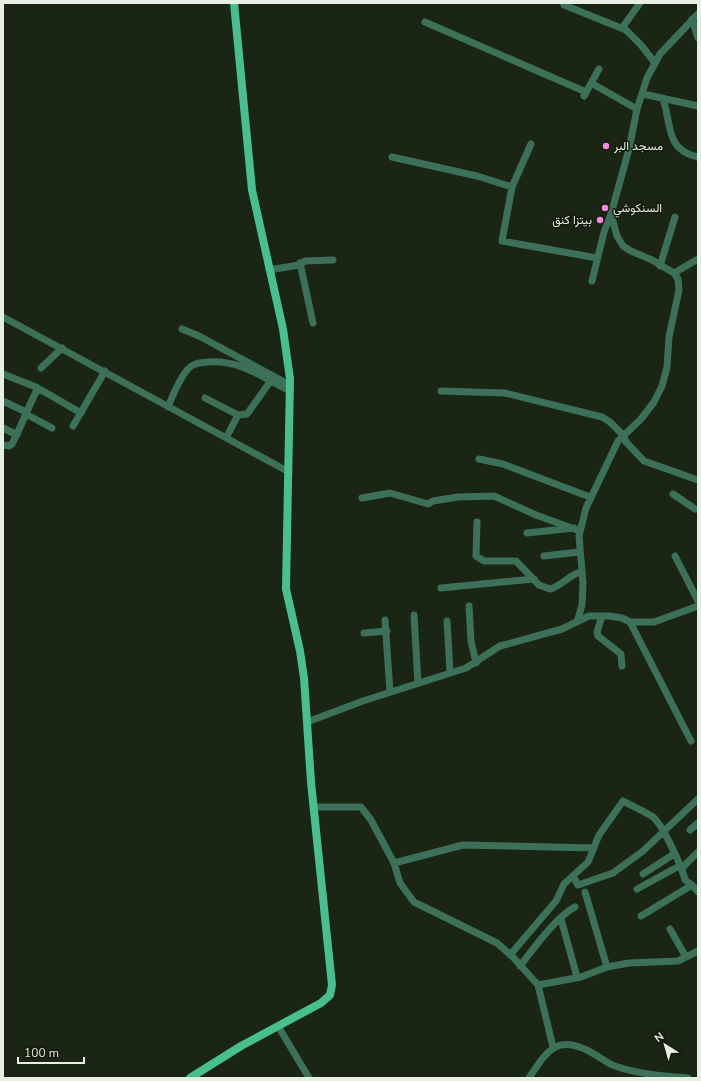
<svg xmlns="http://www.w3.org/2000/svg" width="701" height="1081" font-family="'Nunito Sans',Vazirmatn,sans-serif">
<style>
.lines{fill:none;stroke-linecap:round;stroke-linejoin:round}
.minor{stroke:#3c7058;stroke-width:7}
.major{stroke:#47bf8f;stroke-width:8}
.poi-dot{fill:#fe85e0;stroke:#121b0b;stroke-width:1.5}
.labels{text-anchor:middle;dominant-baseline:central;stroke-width:3;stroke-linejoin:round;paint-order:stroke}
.poi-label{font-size:12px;fill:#e7eee3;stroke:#121b0b;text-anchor:start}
</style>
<rect width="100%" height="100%" fill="#1b2514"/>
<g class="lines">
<path class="minor" d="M564,5L626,30L641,45L655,63
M692,19L698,38
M425,22L586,92
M622,28L640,3
M591,83L637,109
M643,94L698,106
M584,96L599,69
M663,99C672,125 665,150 698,157
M531,144L512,187L502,241L597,258
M392,157L477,176L512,187
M300,263L313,323
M660,266L675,217
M269,270L299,265L305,261L333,260
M674,273L698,259
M592,281L604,232L611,214
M3,317L289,472
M182,329L199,336L290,385
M41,368L62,348
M3,374L36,387L81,413
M441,391L505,393L602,417L610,422L623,435L626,442L644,461L698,480
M205,398L238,415L247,414L272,379
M3,401L26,412
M168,407C173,395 179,379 188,369C193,363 200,363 208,362C241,360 262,377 290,391
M26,414L52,428
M73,426L105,371
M3,428L17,435
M226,438L238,415
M3,445L9,446L12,444C22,425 28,407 38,388
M479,459L503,464L590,497
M673,494L695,509
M362,498L390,493L428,504L433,501L458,497L494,496L536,515L580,531
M477,522L476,556L484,561H516L539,585L550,589C562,586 570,574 581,572
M527,533L574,528
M544,556L579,552
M675,556L698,601
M441,588L534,579
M469,606L471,641L476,663
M414,615L418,683
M602,616L597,632L598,636L621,654L622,666
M578,619L582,605L583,583L579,536L586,508L618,441L641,419L654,402L662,386L667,367L669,337L679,290L678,279L674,273L652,260L631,251L623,246L617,236L611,214L629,149L637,109L647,78L660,54L698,14
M385,620L390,692
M447,621L450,672
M630,622L691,741
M364,633L387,631
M307,722L363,701L466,668L500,646L562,629L589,616H609L622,618L630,622H654L698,606
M314,807H361L371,820L394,863L400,883L414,902L497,943L512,956L538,985L553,1047
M690,830L698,823
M394,863L463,845L594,848
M682,868L698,852
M643,874L674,854
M573,876L578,885L613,873L643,851L698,799
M637,889L681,865
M585,892L607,967
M641,916L692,885L698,892
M561,919L577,977
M670,929L686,957
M510,955L556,901L564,884L588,862L599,835L623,801C632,806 644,811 653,817C663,825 682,867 685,880L692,885
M520,966C533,949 557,916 575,907
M538,985L581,977L607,967L629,963L678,961L698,951
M278,1026L309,1078
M529,1078C548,1049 558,1033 594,1054C601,1058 608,1064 615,1066C638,1074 664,1076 688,1078"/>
<path class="major" d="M190,1078L241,1046L321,1003L330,995L332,985L311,782L304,678L300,651L286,589L290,379L283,329L252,190L234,3"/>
</g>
<g class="poi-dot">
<circle cx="606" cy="146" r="4"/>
<circle cx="605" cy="208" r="4"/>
<circle cx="600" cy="220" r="4"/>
</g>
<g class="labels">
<g class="poi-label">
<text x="614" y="146">مسجد البر</text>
<text x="613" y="208">السنكوشي</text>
<text x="592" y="220" text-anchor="end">بيتزا كنق</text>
</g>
</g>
<rect width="701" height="1081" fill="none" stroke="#e7eee3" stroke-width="8"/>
<g transform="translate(665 1045) rotate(323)" stroke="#121b0b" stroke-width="3" paint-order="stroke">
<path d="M0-3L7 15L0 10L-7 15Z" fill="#e7eee3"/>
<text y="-6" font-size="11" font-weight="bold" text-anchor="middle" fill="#e7eee3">N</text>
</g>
<path d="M18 1057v6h66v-6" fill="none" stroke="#e7eee3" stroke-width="2"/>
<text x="24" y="1057" font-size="12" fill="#e7eee3" stroke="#121b0b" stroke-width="3" paint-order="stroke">100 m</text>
</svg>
